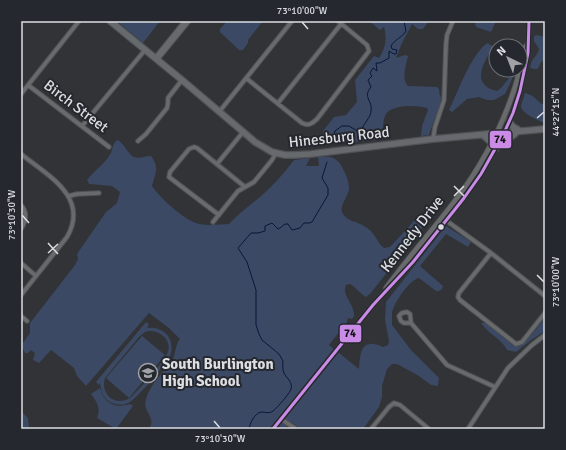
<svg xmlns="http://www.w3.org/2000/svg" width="566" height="450" font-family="Signika,sans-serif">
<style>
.green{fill:#3b4965;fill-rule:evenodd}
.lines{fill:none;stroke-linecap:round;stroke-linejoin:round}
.stream{stroke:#09173b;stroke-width:1}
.street-casing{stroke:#505255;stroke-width:5.5}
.secondary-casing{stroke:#505255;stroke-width:6}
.primary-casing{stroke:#505255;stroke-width:8}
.street{stroke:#696a6c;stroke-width:3.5}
.secondary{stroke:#696a6c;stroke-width:4.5}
.primary{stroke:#66696e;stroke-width:5.5}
.bus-1-casing{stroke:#25282e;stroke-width:6}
.bus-1{stroke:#ca8be6;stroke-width:3}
.ticks{fill:none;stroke:#dcdee2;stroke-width:1.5}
.bus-dot{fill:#dcdee2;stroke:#25282e;stroke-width:1.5}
.labels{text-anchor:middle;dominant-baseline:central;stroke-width:4;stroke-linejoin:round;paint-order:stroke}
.street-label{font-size:15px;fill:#dcdee2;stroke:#25282e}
.poi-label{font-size:15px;font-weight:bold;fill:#dcdee2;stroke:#25282e;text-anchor:start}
.line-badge{stroke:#25282e;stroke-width:1.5}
.pale-badge-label{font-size:11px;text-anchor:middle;font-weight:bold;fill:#111}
.neatline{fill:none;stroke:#dcdee2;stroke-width:1.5}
.ticks-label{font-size:10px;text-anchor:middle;fill:#dcdee2}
</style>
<rect width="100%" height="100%" fill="#313336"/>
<path class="green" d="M117,21H160L143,43Z
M227,21H263L248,40V43L243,50H239L220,32V29Z
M369,21H429L423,29H418L412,24L402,43L396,58L405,55L408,56C406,65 401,79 408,86L437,87L439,89C439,93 440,95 441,98C441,106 432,125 429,135L421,136L422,126L428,110L427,108C417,105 389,104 385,116C382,124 384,133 378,140L344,143L335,138H326L323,136V131L334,117L346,115L357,102L355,80L374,56L379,58C386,48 387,38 384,27L380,30Z
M477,21H496L491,32L476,27L475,24Z
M537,35L545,37V60L541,62L539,67L537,69H533L530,67C532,57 538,56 539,49L534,41V36Z
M487,43L496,48V52L489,54C480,69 474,86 497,91L501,88L510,77H513L505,94L494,100H487L479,97L467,99L452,112L449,110C459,90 469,58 487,43Z
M525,93C534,95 536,100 542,104H545V123C539,121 521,113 521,106C522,102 524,97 525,93Z
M118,140C124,144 130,156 134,157C139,159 146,156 151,156C160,168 155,173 152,186C160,198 186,222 200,224C209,226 220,224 229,224C238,214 249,206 260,197C273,186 284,173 294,160L310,158L306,166H319L318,157C331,155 339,158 344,171C347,177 349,182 349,189C348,197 338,207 343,214C348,222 357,221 364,226C376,232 376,242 384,248L390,247L414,221L418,219L422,220L423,224L422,228L370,294L366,297C359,293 356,287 350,284L346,285C341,296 355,304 354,316L352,319L348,318L347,322L329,345L359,369C360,361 359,345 370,344C374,343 380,346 383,347L388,345L389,341L385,320L386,302L446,226L471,242L468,247L446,234L420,266L443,286L442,289L439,291H436L419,278C409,280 395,302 392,312C392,316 392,321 392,325L411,350L439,378L438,386L431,385L419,376L397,364H392L387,369L382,386V397L379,407L363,429H301L291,422L284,429H149C157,416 142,413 146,399C150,384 164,372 173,359C176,352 175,345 180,339L169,328L149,313L86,386L77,376L74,368L51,350L39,363L33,360L35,353L31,350L28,353H25L23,349V343L30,333V323L75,265L78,259L77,254L79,251L106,212L117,203L120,192L112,186L89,184L87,180C94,171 103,165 109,156C114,150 111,143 118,140Z
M545,318V331L531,340L516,352L507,350C502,339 488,334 481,323H485L514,346C524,348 538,326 545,318Z
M146,322L149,324L147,328C164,326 176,339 170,356C165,365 137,399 128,403C123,406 116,405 110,402C103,398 101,391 100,383L99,385L96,382ZM150,331C162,331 173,342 167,354C163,363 138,391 130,398C115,407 100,394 105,378L139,337L145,332Z
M142,336L165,355L129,398L106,378Z
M100,388C104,403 115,409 130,404L133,406L116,429L97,418C101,408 97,402 91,394Z
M21,411L28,418L29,429H21Z"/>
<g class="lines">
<path class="stream" d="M331,143L335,131L342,126H349L357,131L362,129C364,123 371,117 371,111C373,100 362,98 371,87L368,80L372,76L370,73L373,68L377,71L376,63H380L389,58V51L394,54H396L397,50L392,49L391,46C395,39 402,38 406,31L404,21
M249,429C250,423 254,414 261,412C265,412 269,414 273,411C277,408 290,393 291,389C293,382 287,379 284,373C282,369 283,365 283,361L279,354L262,340L259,334L256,325V290L247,262L238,248L251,233H258L265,231V226L272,223L278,229L280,228L285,224H288L292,230L300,228L304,223H309L312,222L328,195V188L322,178L327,162"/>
<defs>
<path id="street" d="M155,58L185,21
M157,60L189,21
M246,78L302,123C308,126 312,124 317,119L369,51L367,45L338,21
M28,85L109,147
M21,94L79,21
M278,103L341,24
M219,112L292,21
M82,126L145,50
M433,139L435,127L444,100L446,44L447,35L453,21
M138,141L146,134L167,108L168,103V98L182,80
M21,154C47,175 90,197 67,237L21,295
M217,164L243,132
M69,196L77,194L99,193
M21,205C28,213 26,221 21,229
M219,215L169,177L170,172L189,149L194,147L197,148L245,187
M444,219L491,253L545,296
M213,222L238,191L254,182L272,160L276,153
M491,253L459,293L458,297L460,300L516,344L522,342L545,313
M21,263L36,276
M21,316L27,321
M411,323H404L401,321L399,316L402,313L407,312L410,314L411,323L447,365L495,387
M281,419L296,429
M371,429L389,407L394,403L400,405L429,429
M468,429L508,368L532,345L545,335"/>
<path id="secondary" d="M520,70L526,46
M386,288C411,254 439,223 464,189C489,153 509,112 520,70
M273,429L373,305L413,262L464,198L481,174L504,133L513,113L520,91L528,53L529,21"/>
<path id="primary" d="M110,21L182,80L255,142L272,152L285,155H294L311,154L433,139L545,129
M509,121L512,126L520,131
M483,135L492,143
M496,148L516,133"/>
</defs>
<use href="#street" class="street-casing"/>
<use href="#secondary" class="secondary-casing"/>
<use href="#primary" class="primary-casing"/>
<use href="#street" class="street"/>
<use href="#secondary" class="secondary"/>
<use href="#primary" class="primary"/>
<defs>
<path id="bus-1" d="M273,429L373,305L413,262L464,198L481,174L504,133L513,113L520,91L528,53L529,21"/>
</defs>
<use href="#bus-1" class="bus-1-casing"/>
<use href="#bus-1" class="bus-1"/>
</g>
<path class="ticks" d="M302,22L308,29M537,118L544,112M454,186L464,196M454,196L464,186M22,215L29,223M48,243L58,254M48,253L58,244M537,275L544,282M214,421L220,428"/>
<defs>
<symbol id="school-ring" viewBox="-11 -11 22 22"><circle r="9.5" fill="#25282e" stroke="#a0a2a6" stroke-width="1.5"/><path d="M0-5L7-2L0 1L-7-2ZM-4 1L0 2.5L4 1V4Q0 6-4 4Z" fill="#a0a2a6"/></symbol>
</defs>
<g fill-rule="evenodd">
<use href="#school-ring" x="137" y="362" width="22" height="22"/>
</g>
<circle class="bus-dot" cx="441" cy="227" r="3.5"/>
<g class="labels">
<g class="street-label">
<text transform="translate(76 106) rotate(37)">Birch Street</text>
<text transform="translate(339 137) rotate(-6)">Hinesburg Road</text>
<text transform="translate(412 234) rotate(-52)">Kennedy Drive</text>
</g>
<g class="poi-label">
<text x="162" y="364">South Burlington<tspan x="162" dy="17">High School</tspan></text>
</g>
</g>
<g class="line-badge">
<rect x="489" y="130" width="23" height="19" rx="4" fill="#ca8be6"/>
<rect x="339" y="324" width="23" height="19" rx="4" fill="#ca8be6"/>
</g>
<g class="pale-badge-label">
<text x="500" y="143">74</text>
<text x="350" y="337">74</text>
</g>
<rect width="566" height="450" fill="none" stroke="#25282e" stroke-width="44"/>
<g transform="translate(508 58) rotate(317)"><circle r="19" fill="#25282e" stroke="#6e7176"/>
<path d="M0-3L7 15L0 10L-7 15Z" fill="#a0a2a6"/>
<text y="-6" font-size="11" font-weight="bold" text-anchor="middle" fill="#dcdee2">N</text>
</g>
<rect x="22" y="22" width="522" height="406" class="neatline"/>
<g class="ticks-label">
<text x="302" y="14">73°10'00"W</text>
<text transform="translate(555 112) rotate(-90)" y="4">44°27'15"N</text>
<text transform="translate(11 215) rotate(-90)" y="4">73°10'30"W</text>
<text transform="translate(555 282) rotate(-90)" y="4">73°10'00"W</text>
<text x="220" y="442">73°10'30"W</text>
</g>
</svg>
